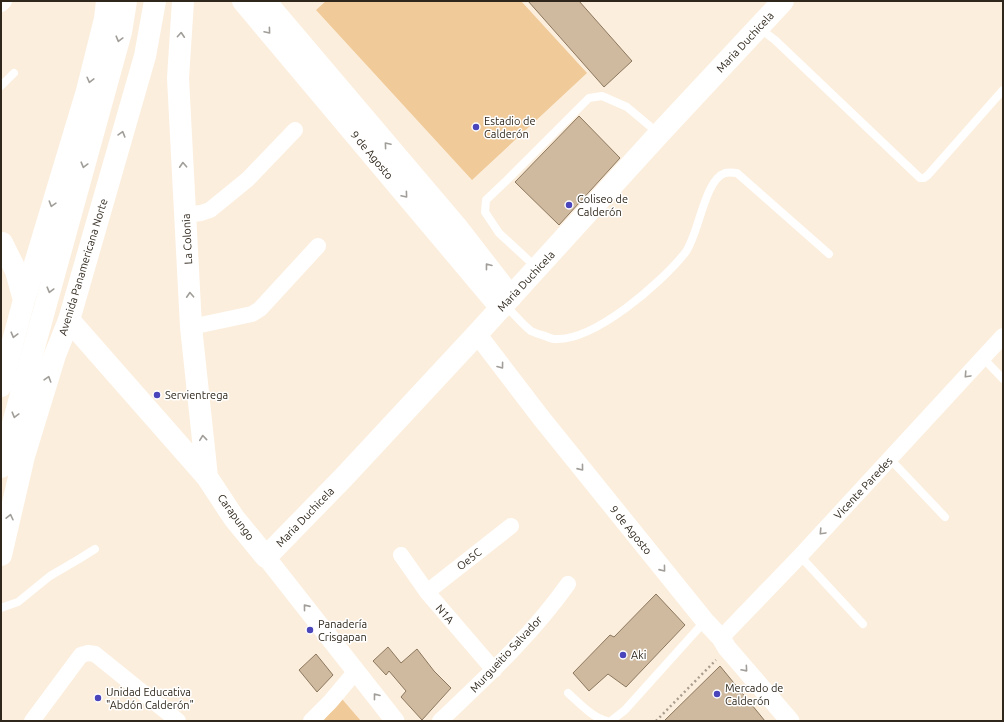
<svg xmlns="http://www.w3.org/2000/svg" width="1004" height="722" font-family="Ubuntu,sans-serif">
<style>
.green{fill:#f0ca98}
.building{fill:#d0ba9f;stroke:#8c785e}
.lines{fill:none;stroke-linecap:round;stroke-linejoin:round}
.path{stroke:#a89d8e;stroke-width:2.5;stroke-dasharray:2 3;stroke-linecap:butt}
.service{stroke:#fff;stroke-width:8}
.minor{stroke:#fff;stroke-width:16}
.tertiary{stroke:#fff;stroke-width:19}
.secondary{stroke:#fff;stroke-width:22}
.trunk{stroke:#fff;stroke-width:22}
.oneway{stroke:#a19e99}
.poi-dot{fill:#4a45bb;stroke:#fff;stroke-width:1.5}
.labels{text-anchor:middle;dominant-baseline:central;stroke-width:3;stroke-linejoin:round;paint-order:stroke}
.street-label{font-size:11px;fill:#2f271c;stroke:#fff}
.poi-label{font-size:11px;fill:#2f271c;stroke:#fff;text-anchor:start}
</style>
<rect width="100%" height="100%" fill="#fceedd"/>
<path class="green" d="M326,1H521L587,73L472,180L316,10Z
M342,699L361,721H323Z"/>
<path class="building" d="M528,1H579L632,61L604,87Z
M579,116L620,158L559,225L515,182Z
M656,594L685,625L626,687L608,674L589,691L573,673L610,635L614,637Z
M388,647L401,663L417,649L434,671L451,688L422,720L401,697L406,691L389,671L386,675L373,661Z
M316,654L333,675L317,692L299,670Z
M720,666L765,721H664Z"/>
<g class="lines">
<path class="path" d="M656,721L716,660"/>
<path class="service" d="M759,28L775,40L920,178H924L928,175L1003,90
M1,86L14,73
M537,268L499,233L485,212L486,200L505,182L589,98L602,96L627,107L658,133
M505,305C512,312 524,326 531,331C535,333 541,335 545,336C548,337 551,339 554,339C594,342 661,283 685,253C699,235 704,180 725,173C729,172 734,173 737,173L829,254
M983,358L1003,379
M890,459L945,517
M800,556L863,624
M1,608L18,602L50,576L79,559L95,549
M568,693C578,702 594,719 607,721
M611,721L625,710L705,621"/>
<path class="minor" d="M1,4L4,1
M186,215L201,213L210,210L248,179L295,130
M191,327L252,314L260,309L318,246
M401,555L427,592L494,670
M427,592L511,526
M721,638L800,556L1003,336
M32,721L81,655L88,653L95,654L178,721
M311,721L330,702L356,671
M440,721C485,678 532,635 568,584"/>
<path class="tertiary" d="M477,334L542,419L705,621L721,638L727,648L790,721
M266,557L395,721"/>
<path class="secondary" d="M183,1L178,78L191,327L207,477
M243,1L501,308
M265,1L456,226L511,297
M2,243L16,271L24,300
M69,320L207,477L234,518L266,557L344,477L477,334L659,134L783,1
M1,386L24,300L87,91L105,19L107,1"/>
<path class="trunk" d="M1,467L121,32L126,1
M1,555L24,456L55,355L69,320L145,56L155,1"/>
</g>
<defs><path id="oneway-chevron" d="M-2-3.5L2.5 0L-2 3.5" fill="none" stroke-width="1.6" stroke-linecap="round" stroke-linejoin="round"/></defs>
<g class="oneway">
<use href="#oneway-chevron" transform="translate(268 31) rotate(50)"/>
<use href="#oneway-chevron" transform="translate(181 35) rotate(-86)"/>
<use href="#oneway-chevron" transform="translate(119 39) rotate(105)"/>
<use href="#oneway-chevron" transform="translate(90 80) rotate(104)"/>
<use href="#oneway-chevron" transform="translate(122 134) rotate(-74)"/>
<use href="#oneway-chevron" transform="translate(387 145) rotate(-130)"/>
<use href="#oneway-chevron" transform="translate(84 165) rotate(105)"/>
<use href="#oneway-chevron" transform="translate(183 165) rotate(-93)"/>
<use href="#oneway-chevron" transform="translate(405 195) rotate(50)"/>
<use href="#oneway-chevron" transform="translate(52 204) rotate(107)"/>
<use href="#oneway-chevron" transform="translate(488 266) rotate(-128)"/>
<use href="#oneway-chevron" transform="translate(50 290) rotate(105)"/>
<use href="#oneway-chevron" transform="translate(190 295) rotate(-93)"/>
<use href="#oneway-chevron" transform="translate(14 335) rotate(105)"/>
<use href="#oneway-chevron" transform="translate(501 366) rotate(53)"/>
<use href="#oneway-chevron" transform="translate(967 375) rotate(133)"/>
<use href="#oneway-chevron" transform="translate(48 379) rotate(-73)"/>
<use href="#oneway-chevron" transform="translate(15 415) rotate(105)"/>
<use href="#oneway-chevron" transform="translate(203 438) rotate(-96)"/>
<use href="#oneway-chevron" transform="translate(581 468) rotate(51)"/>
<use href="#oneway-chevron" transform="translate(10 517) rotate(-77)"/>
<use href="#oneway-chevron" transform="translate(822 532) rotate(133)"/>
<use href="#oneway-chevron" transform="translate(663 569) rotate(51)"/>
<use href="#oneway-chevron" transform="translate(306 607) rotate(-129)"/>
<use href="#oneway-chevron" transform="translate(745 669) rotate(49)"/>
<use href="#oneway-chevron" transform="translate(376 696) rotate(-128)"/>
</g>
<g class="poi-dot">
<circle cx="476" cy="127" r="4"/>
<circle cx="569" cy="205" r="4"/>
<circle cx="157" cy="395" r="4"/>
<circle cx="310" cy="630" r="4"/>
<circle cx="623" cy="655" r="4"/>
<circle cx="717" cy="694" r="4"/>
<circle cx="98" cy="698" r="4"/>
</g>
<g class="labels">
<g class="street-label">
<text transform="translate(745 42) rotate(-47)">Maria Duchicela</text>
<text transform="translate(372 155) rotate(50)">9 de Agosto</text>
<text transform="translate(187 239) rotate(-93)">La Colonia</text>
<text transform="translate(83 267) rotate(-73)">Avenida Panamericana Norte</text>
<text transform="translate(526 281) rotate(-47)">Maria Duchicela</text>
<text transform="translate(863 488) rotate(-47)">Vicente Paredes</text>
<text transform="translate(236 517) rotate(54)">Carapungo</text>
<text transform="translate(305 517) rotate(-46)">Maria Duchicela</text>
<text transform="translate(631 530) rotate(51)">9 de Agosto</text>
<text transform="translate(469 559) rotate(-38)">Oe5C</text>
<text transform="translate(445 614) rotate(49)">N1A</text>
<text transform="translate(506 654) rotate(-47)">Murgueitio Salvador</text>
</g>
<g class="poi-label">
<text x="484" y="121">Estadio de<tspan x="484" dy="13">Calderón</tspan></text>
<text x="577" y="199">Coliseo de<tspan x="577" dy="13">Calderón</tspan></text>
<text x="165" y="395">Servientrega</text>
<text x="318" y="624">Panadería<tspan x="318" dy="13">Crisgapan</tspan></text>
<text x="631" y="655">Aki</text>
<text x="725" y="688">Mercado de<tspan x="725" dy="13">Calderón</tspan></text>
<text x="106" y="692">Unidad Educativa<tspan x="106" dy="13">"Abdón Calderón"</tspan></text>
</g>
</g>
<rect width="1004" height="722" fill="none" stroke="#2f271c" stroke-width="4"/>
</svg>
